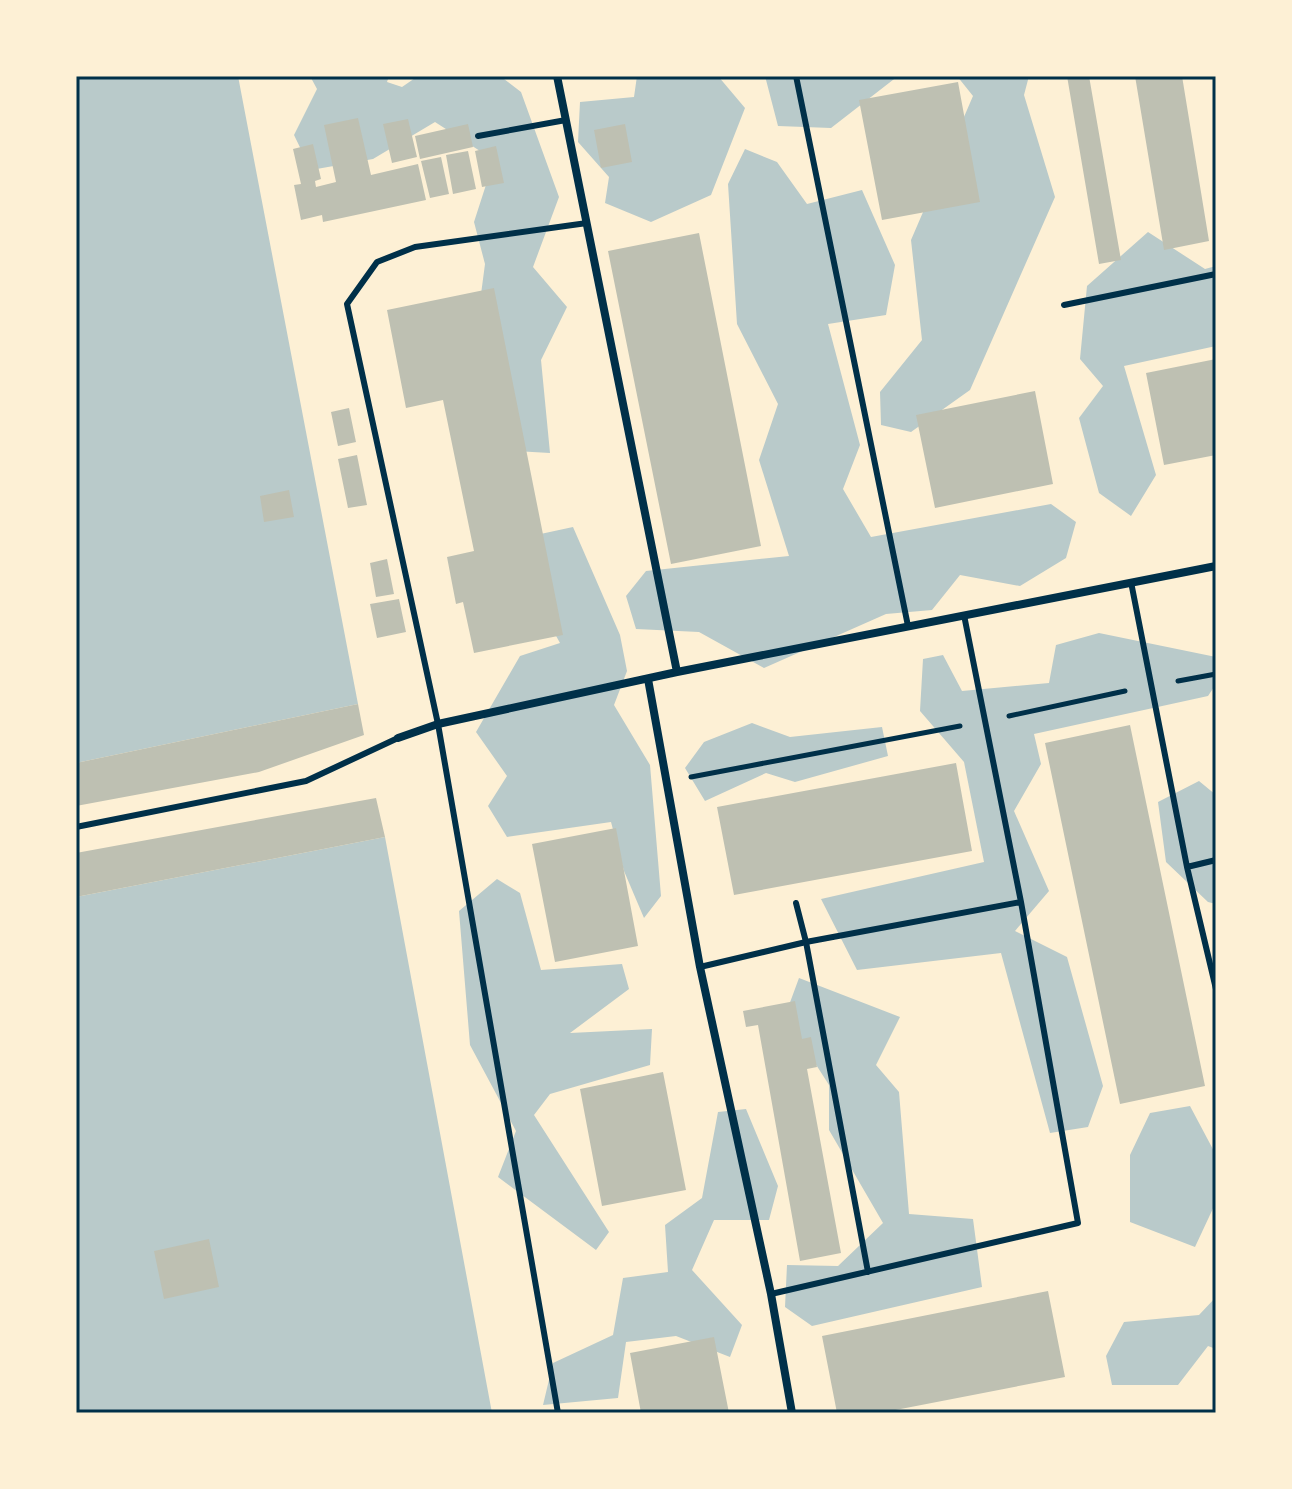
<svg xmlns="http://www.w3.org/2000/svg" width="1292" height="1489" font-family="'DejaVu Sans',sans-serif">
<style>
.green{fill:#b9caca}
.building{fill:#bec0b2}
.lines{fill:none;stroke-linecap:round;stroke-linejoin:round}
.path{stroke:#003049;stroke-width:5}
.service{stroke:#003049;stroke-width:6}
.minor{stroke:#003049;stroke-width:8}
.neatline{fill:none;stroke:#003049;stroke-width:3}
</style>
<rect width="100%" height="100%" fill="#fdf0d5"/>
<path class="green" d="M76,76H238L358,704L76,763Z
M310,76H389L387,82L402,87L418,76H500L521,92L559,197L533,267L567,307L541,360L550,453L515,451L476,332L485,264L474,222L494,160L435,122L373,159L311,170L294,135L317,89Z
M637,76H718L745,108L711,195L651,222L605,203L609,177L578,142L580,102L634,97Z
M765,76H898L831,128L778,126Z
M957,76H1029L1024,95L1055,197L970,390L911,432L881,425L880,392L922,340L911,240L973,96Z
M745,149L777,162L807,204L862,190L895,265L886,315L828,324L860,445L843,489L871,537L1051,504L1076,522L1066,558L1020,586L960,575L932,610L886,614L764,668L699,632L636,629L626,596L646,571L789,556L759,460L778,404L737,324L728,184Z
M1148,232L1205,269L1216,266V346L1124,366L1156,475L1131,516L1099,493L1079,418L1103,386L1080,359L1087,286Z
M573,527L620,635L627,671L614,705L650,765L661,896L644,918L624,871L611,822L507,837L488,806L507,776L476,732L520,656L560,643L520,571L522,538Z
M1099,633L1216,657V684L1208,696L1034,734L1041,764L1014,811L1049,891L1015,931L1067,957L1103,1086L1088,1127L1050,1133L1001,953L857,970L821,899L984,862L964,762L920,711L923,659L943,655L962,691L1049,683L1056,645Z
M752,723L790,737L882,727L888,756L795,782L766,773L705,801L685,768L704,742Z
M1199,781L1216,795V904L1208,902L1166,862L1158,802Z
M385,837L492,1413H76V897Z
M497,879L520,893L541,970L622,964L629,989L570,1033L652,1029L650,1065L550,1094L534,1115L609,1232L596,1250L498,1177L516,1131L470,1045L459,911Z
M799,978L900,1017L876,1065L899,1092L909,1214L973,1219L982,1287L812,1326L785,1307L787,1265L838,1266L883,1223L829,1130V1085L785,1016Z
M1190,1106L1216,1155V1202L1195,1247L1130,1222V1155L1150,1113Z
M746,1109L778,1186L769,1220H714L692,1270L742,1325L730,1357L676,1336L626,1342L618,1398L543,1405L553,1363L613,1335L623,1278L668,1272L665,1225L702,1198L718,1112Z
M1216,1297V1349L1208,1346L1178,1385H1112L1106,1356L1124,1322L1199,1315Z"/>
<path class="building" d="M1067,76H1089L1121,260L1099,264Z
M1135,76H1182L1209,241L1164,250Z
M958,82L980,202L882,220L859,100Z
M358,118L371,175L418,164L426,200L323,222L322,215L301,220L294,185L301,184L293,149L313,144L321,179L315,181L316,187L336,182L324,125Z
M408,119L417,157L392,163L383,124Z
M468,124L473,147L420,159L415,136Z
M625,124L632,162L601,168L594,130Z
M496,146L504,183L482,187L475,151Z
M468,151L476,189L453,194L446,155Z
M441,157L449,194L430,198L421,161Z
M699,233L761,546L671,564L608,251Z
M494,288L563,635L474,653L463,602L456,604L447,557L474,551L443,400L406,408L387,310Z
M1216,359V455L1164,465L1146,373Z
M1035,391L1053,484L935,508L916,415Z
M349,408L356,442L338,446L331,412Z
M357,455L367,505L348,508L338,459Z
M289,490L294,517L264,522L260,496Z
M387,559L394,594L376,597L370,563Z
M399,599L406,632L377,638L370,604Z
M358,704L364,735L259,772L76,806V763Z
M1130,725L1205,1086L1120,1104L1045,743Z
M956,763L972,851L734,895L717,807Z
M376,798L385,837L76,897V853Z
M616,828L638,946L555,962L532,844Z
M795,1001L802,1039L811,1037L817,1067L807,1069L841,1253L800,1261L758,1025L746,1027L743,1011Z
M663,1072L686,1190L602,1206L580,1089Z
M209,1239L219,1287L164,1299L154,1251Z
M1048,1291L1065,1377L880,1413H837L822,1336Z
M714,1337L729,1413H641L630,1353Z"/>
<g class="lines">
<path class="path" d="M1178,681L1216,674
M1009,716L1125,691
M691,777L960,726"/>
<path class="service" d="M796,76L908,626
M478,136L566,120
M1064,305L1216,274
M1131,582L1187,867L1216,989
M76,827L306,781L398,738
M1187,867L1216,860
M796,903L806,942L868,1272
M700,967L806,942L1021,902
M771,1294L1078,1223L1021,902L964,615
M558,1413L438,724L347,304L377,262L415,247L587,223"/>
<path class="minor" d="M557,76L677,672
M648,679L700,967L771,1294L792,1413
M398,738L438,724L677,672L1216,566"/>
</g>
<rect width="1292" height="1489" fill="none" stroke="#fdf0d5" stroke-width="156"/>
<rect x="78" y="78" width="1136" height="1333" class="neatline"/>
</svg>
